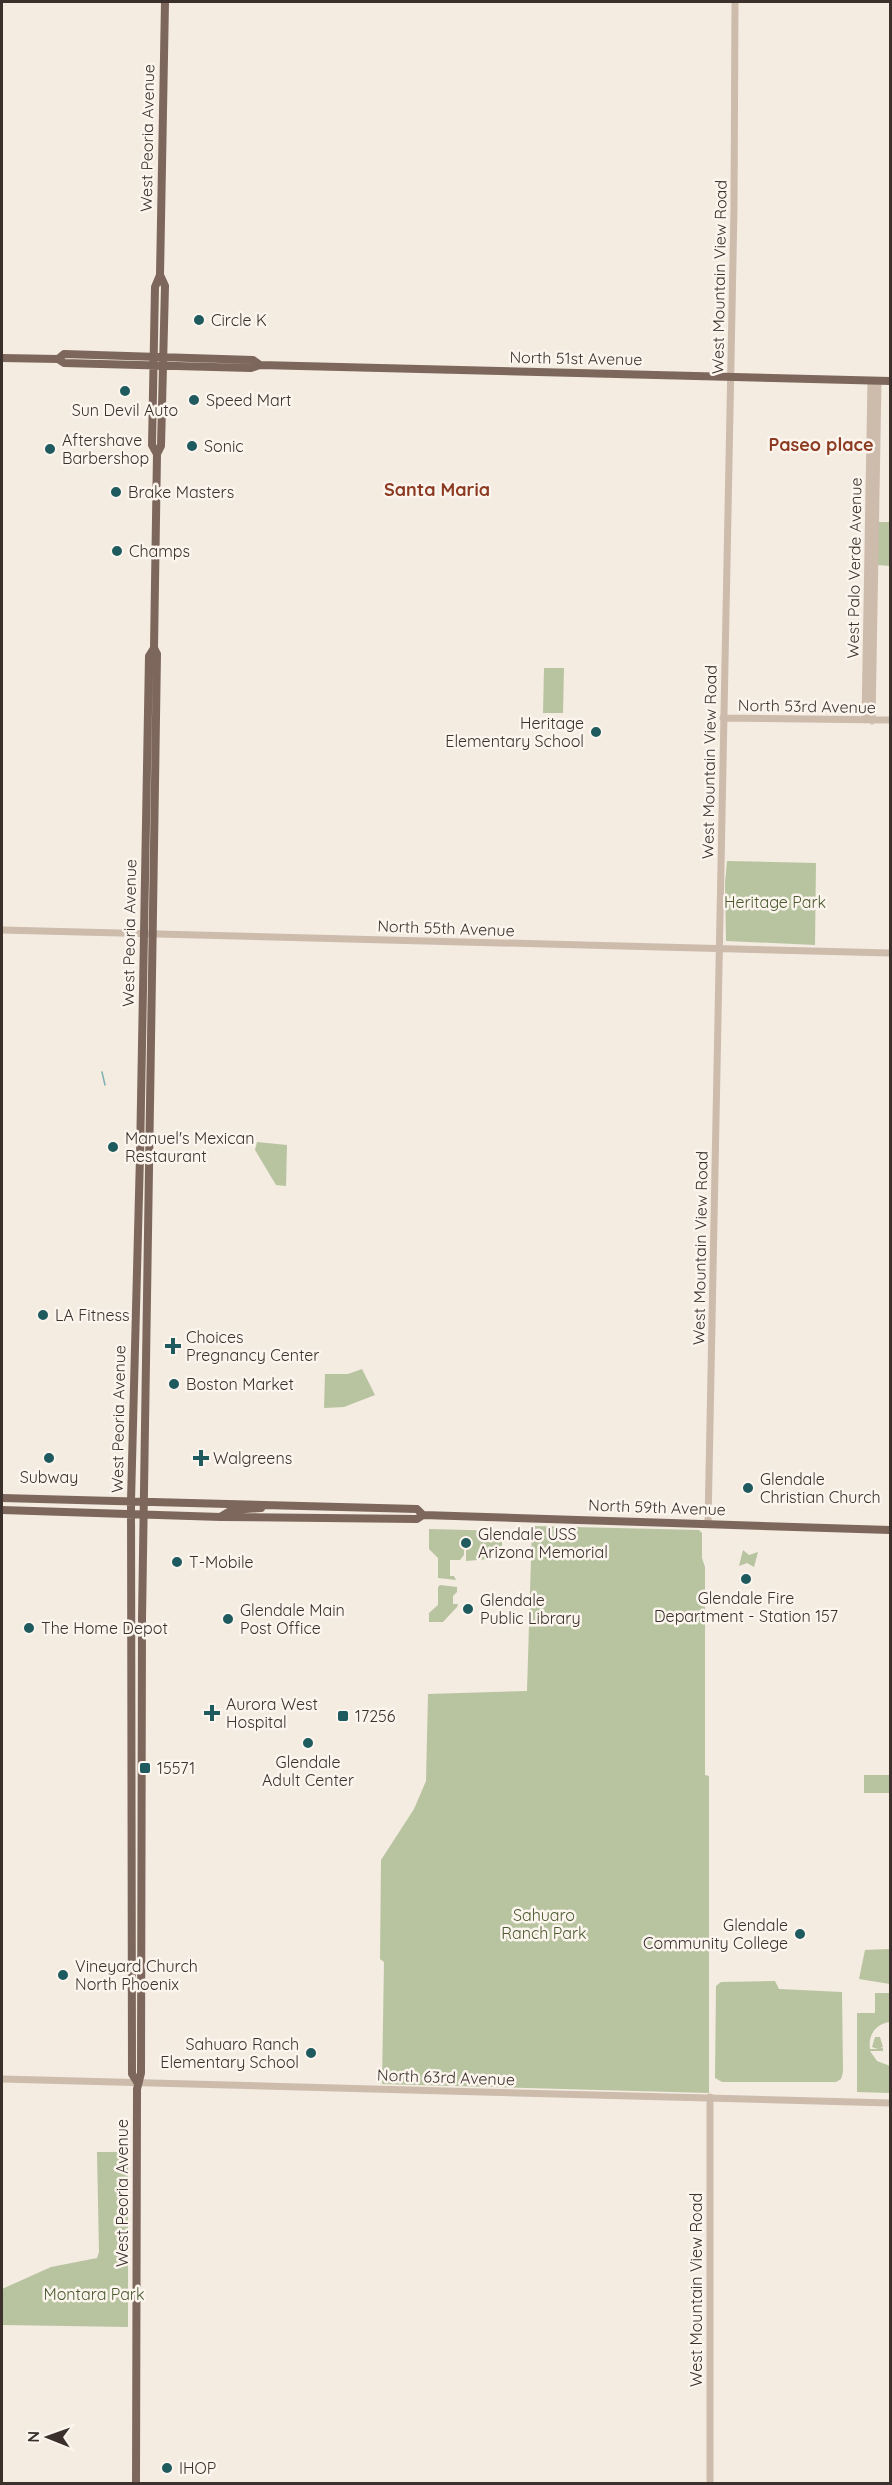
<svg xmlns="http://www.w3.org/2000/svg" width="892" height="2485" font-family="Quicksand,sans-serif">
<style>
.green{fill:#b8c4a0}
.lines{fill:none;stroke-linecap:round;stroke-linejoin:round}
.stream{stroke:#7fb0b2;stroke-width:1.5}
.minor{stroke:#cdbbac;stroke-width:7}
.major{stroke:#7d675c;stroke-width:8}
.poi-dot{fill:#1f5a5e;stroke:#fbf5ee;stroke-width:2}
.labels{text-anchor:middle;dominant-baseline:central;stroke-width:5;stroke-linejoin:round;paint-order:stroke}
.street-label{font-size:16px;fill:#3b302b;stroke:#fbf5ee}
.poi-label{font-size:16px;fill:#3b302b;stroke:#fbf5ee;text-anchor:start}
.park-label{font-size:16px;fill:#4a5a2e;stroke:#fbf5ee}
.neighbourhood-label{font-size:18px;font-weight:bold;fill:#8c3b22;stroke:#fbf5ee}
</style>
<rect width="100%" height="100%" fill="#f4ebe1"/>
<path class="green" d="M878,522H890V566L877,565Z
M544,668H564L563,713H543Z
M727,861L816,863L815,945L726,941L725,883Z
M257,1142L287,1145L286,1186L276,1185L255,1150Z
M362,1369L375,1395L344,1407L324,1408L325,1374H348Z
M532,1526L699,1530L702,1533V1558L705,1567V1775L709,1776V2093L382,2084L384,1962L380,1959L381,1860L414,1809L426,1781L428,1694L527,1691Z
M429,1529L506,1531V1542H502V1546L498,1547V1551H493V1555H489V1559L466,1561V1547H464V1555L460,1560H450V1576H454L456,1580L438,1578V1558L429,1549Z
M743,1550L749,1555L758,1552L754,1567L747,1563L739,1566Z
M440,1585L457,1587V1592L453,1596V1604H458L457,1607L443,1622H429V1613L438,1605V1587Z
M864,1775H890V1793H864Z
M890,1949V1984L859,1979L865,1950Z
M775,1981L779,1989L842,1992L843,2072L841,2079L836,2082H722L715,2078L716,1986L721,1982Z
M875,1993H890V2022C876,2024 868,2034 870,2049H878L872,2047L875,2037H880L883,2047L880,2048H883V2051H870L877,2061L890,2066V2093L857,2092V2013H875Z
M97,2152H128V2327L2,2325V2289L51,2267L97,2258L99,2252Z"/>
<g class="lines">
<path class="stream" d="M102,1072L105,1085"/>
<path class="minor" d="M723,718L890,720
M865,720L871,381
M872,721L878,381
M2,930L890,953
M708,1524L734,208L735,2
M2,2079L890,2103
M710,2097V2484"/>
<path class="major" d="M2,358L58,359L64,363L251,368L260,365L890,381
M58,359L64,354L253,360L260,365
M157,454L152,445L155,287L160,275L165,2
M2,1498L417,1509L423,1515
M2,1510L221,1517L417,1519L423,1515L890,1530
M222,1516L232,1510L261,1508
M137,2082L132,2074L131,1501L140,1156L149,656L154,648
M136,2484L137,2089L141,2073L142,1619L157,654L154,648L157,454L161,446L165,286L160,275"/>
</g>
<g class="poi-dot">
<circle cx="199" cy="320" r="6"/>
<circle cx="125" cy="391" r="6"/>
<circle cx="194" cy="400" r="6"/>
<circle cx="192" cy="446" r="6"/>
<circle cx="50" cy="449" r="6"/>
<circle cx="116" cy="492" r="6"/>
<circle cx="117" cy="551" r="6"/>
<circle cx="596" cy="732" r="6"/>
<circle cx="113" cy="1147" r="6"/>
<circle cx="43" cy="1315" r="6"/>
<path d="M170 1337h6v6h6v6h-6v6h-6v-6h-6v-6h6z"/>
<circle cx="174" cy="1384" r="6"/>
<circle cx="49" cy="1458" r="6"/>
<path d="M198 1449h6v6h6v6h-6v6h-6v-6h-6v-6h6z"/>
<circle cx="748" cy="1488" r="6"/>
<circle cx="466" cy="1543" r="6"/>
<circle cx="177" cy="1562" r="6"/>
<circle cx="746" cy="1579" r="6"/>
<circle cx="468" cy="1609" r="6"/>
<circle cx="228" cy="1619" r="6"/>
<circle cx="29" cy="1628" r="6"/>
<path d="M209 1704h6v6h6v6h-6v6h-6v-6h-6v-6h6z"/>
<rect x="337" y="1710" width="12" height="12" rx="3"/>
<circle cx="308" cy="1743" r="6"/>
<rect x="139" y="1762" width="12" height="12" rx="3"/>
<circle cx="800" cy="1934" r="6"/>
<circle cx="63" cy="1975" r="6"/>
<circle cx="311" cy="2053" r="6"/>
<circle cx="167" cy="2468" r="6"/>
</g>
<g class="labels">
<g class="street-label">
<text transform="translate(147 138) rotate(-89)">West Peoria Avenue</text>
<text transform="translate(719 277) rotate(-89)">West Mountain View Road</text>
<text transform="translate(576 358) rotate(1)">North 51st Avenue</text>
<text transform="translate(854 568) rotate(-89)">West Palo Verde Avenue</text>
<text transform="translate(807 706) rotate(1)">North 53rd Avenue</text>
<text transform="translate(709 762) rotate(-89)">West Mountain View Road</text>
<text transform="translate(446 928) rotate(2)">North 55th Avenue</text>
<text transform="translate(129 933) rotate(-89)">West Peoria Avenue</text>
<text transform="translate(700 1248) rotate(-89)">West Mountain View Road</text>
<text transform="translate(118 1419) rotate(-89)">West Peoria Avenue</text>
<text transform="translate(657 1507) rotate(2)">North 59th Avenue</text>
<text transform="translate(446 2077) rotate(2)">North 63rd Avenue</text>
<text transform="translate(122 2193) rotate(-90)">West Peoria Avenue</text>
<text transform="translate(696 2290) rotate(-90)">West Mountain View Road</text>
</g>
<g class="poi-label">
<text x="211" y="320">Circle K</text>
<text x="206" y="400">Speed Mart</text>
<text x="125" y="410" text-anchor="middle">Sun Devil Auto</text>
<text x="62" y="440">Aftershave<tspan x="62" dy="18">Barbershop</tspan></text>
<text x="204" y="446">Sonic</text>
<text x="128" y="492">Brake Masters</text>
<text x="129" y="551">Champs</text>
<text x="584" y="723" text-anchor="end">Heritage<tspan x="584" dy="18">Elementary School</tspan></text>
<text x="125" y="1138">Manuel's Mexican<tspan x="125" dy="18">Restaurant</tspan></text>
<text x="55" y="1315">LA Fitness</text>
<text x="186" y="1337">Choices<tspan x="186" dy="18">Pregnancy Center</tspan></text>
<text x="186" y="1384">Boston Market</text>
<text x="213" y="1458">Walgreens</text>
<text x="49" y="1477" text-anchor="middle">Subway</text>
<text x="760" y="1479">Glendale<tspan x="760" dy="18">Christian Church</tspan></text>
<text x="478" y="1534">Glendale USS<tspan x="478" dy="18">Arizona Memorial</tspan></text>
<text x="189" y="1562">T-Mobile</text>
<text x="746" y="1598" text-anchor="middle">Glendale Fire<tspan x="746" dy="18">Department - Station 157</tspan></text>
<text x="480" y="1600">Glendale<tspan x="480" dy="18">Public Library</tspan></text>
<text x="240" y="1610">Glendale Main<tspan x="240" dy="18">Post Office</tspan></text>
<text x="41" y="1628">The Home Depot</text>
<text x="226" y="1704">Aurora West<tspan x="226" dy="18">Hospital</tspan></text>
<text x="355" y="1716">17256</text>
<text x="308" y="1762" text-anchor="middle">Glendale<tspan x="308" dy="18">Adult Center</tspan></text>
<text x="157" y="1768">15571</text>
<text x="788" y="1925" text-anchor="end">Glendale<tspan x="788" dy="18">Community College</tspan></text>
<text x="75" y="1966">Vineyard Church<tspan x="75" dy="18">North Phoenix</tspan></text>
<text x="299" y="2044" text-anchor="end">Sahuaro Ranch<tspan x="299" dy="18">Elementary School</tspan></text>
<text x="179" y="2468">IHOP</text>
</g>
<g class="park-label">
<text x="775" y="902">Heritage Park</text>
<text x="544" y="1915">Sahuaro<tspan x="544" dy="18">Ranch Park</tspan></text>
<text x="94" y="2294">Montara Park</text>
</g>
<g class="neighbourhood-label">
<text x="821" y="444">Paseo place</text>
<text x="437" y="489">Santa Maria</text>
</g>
</g>
<rect width="892" height="2485" fill="none" stroke="#3b302b" stroke-width="6"/>
<g transform="translate(48 2437) rotate(271)" stroke="#fbf5ee" stroke-width="4.5" paint-order="stroke">
<path d="M0-4.5L10 22L0 15L-10 22Z" fill="#3b302b"/>
<text y="-9" font-size="16" font-weight="bold" text-anchor="middle" fill="#3b302b">N</text>
</g>
</svg>
